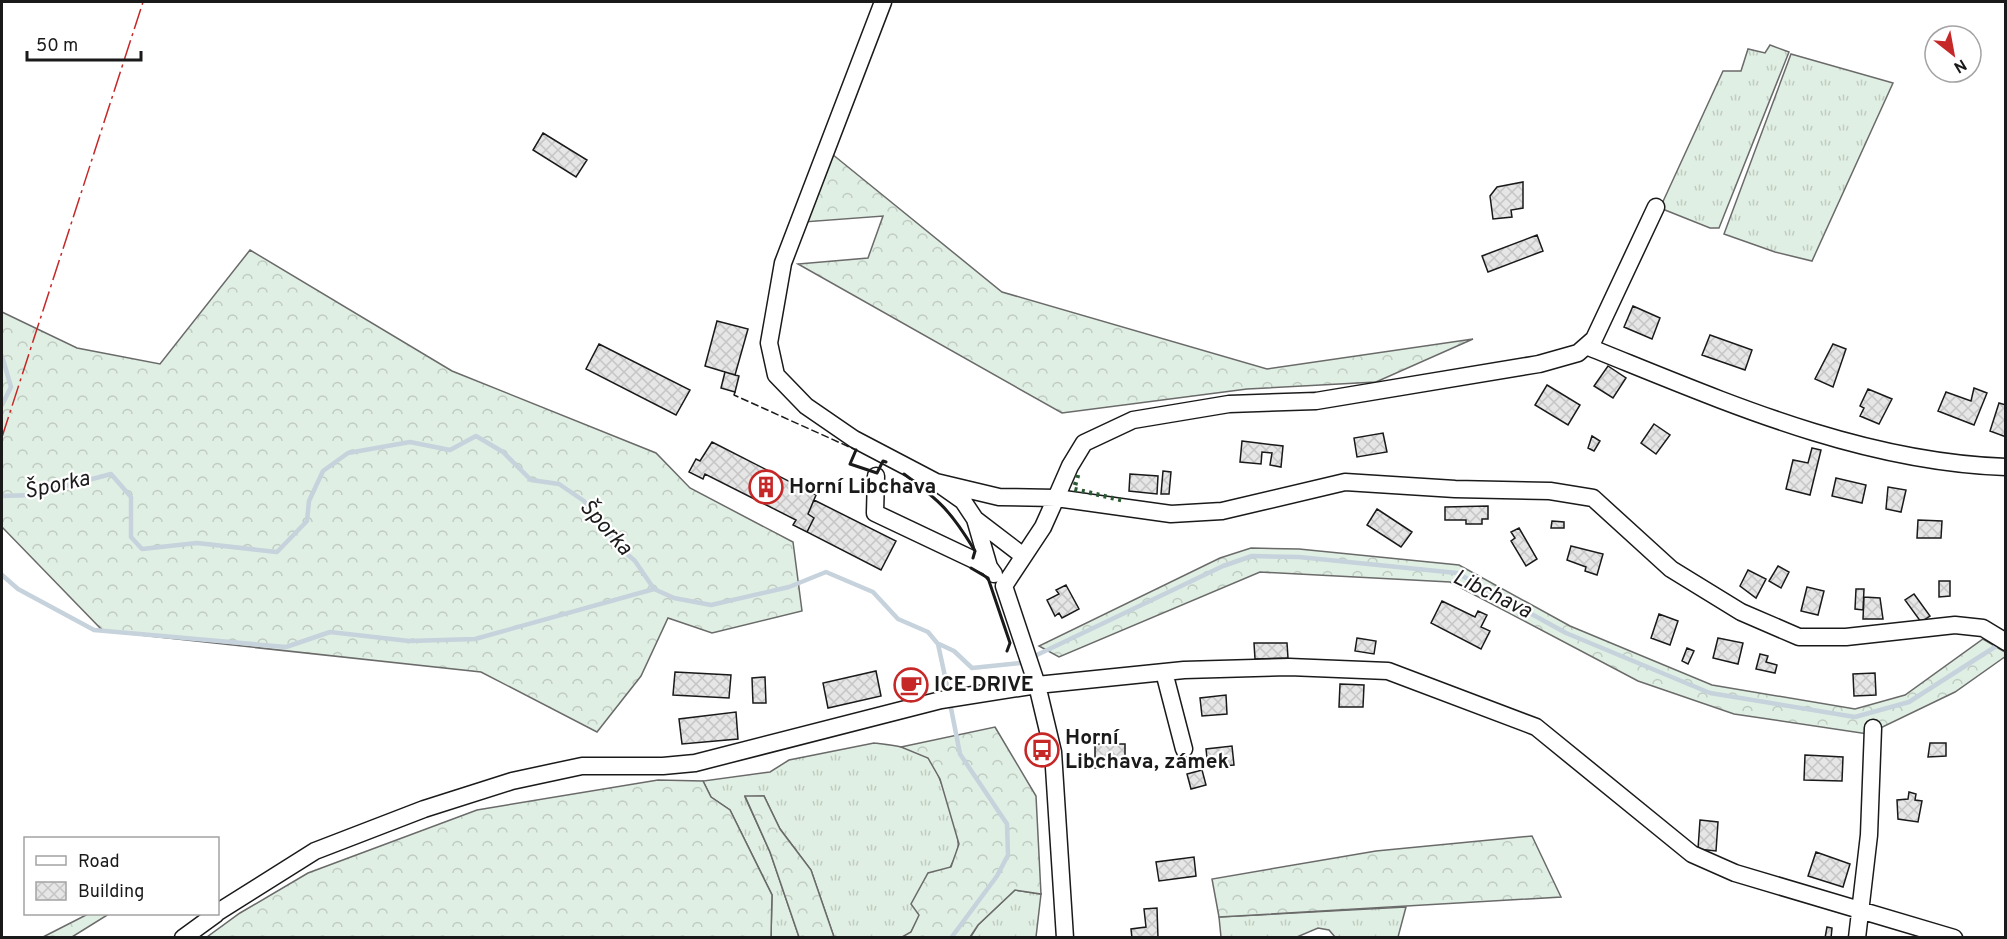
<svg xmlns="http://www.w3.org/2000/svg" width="2007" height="939" font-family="Overpass,sans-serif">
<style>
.grass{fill:url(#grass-tufts);stroke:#6a6a6a;stroke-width:1.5}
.forest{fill:url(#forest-crowns);stroke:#6a6a6a;stroke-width:1.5}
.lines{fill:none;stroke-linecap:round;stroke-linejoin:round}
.stream{stroke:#c6d2dc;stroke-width:4.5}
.building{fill:url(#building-cross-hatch);stroke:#1a1a1a;stroke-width:1.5}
.minor-casing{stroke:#1a1a1a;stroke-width:19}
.minor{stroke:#fff;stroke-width:16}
.hedge{stroke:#2b5a34;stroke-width:4.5;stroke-dasharray:3 4.5;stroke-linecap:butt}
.fence{stroke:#1a1a1a;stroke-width:1.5;stroke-dasharray:8 3;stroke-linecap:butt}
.wall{stroke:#1a1a1a;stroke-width:3}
.power{stroke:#c62828;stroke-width:1.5;stroke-dasharray:21 4.5 3 4.5;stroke-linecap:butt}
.labels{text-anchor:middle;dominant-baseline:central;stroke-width:4.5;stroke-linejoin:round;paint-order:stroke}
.poi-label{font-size:21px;font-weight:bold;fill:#1a1a1a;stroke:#fff;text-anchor:start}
.water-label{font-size:22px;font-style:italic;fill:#1a1a1a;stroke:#fff}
</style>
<defs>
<pattern id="grass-tufts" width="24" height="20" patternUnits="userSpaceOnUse" patternTransform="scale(1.5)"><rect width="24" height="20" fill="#e0efe3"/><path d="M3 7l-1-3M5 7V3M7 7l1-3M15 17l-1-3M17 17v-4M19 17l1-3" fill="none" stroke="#c0ccc2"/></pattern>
<pattern id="forest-crowns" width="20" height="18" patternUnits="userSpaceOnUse" patternTransform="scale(1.5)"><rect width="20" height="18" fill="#e0efe3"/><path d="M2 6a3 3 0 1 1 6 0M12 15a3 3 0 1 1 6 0" fill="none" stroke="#c0ccc2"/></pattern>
<pattern id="building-cross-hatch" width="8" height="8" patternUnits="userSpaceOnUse" patternTransform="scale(1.5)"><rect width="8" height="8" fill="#e6e6e6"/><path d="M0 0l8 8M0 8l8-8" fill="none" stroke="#c5c5c5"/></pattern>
</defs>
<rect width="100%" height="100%" fill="#fff"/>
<path class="grass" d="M1770,45L1789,52L1719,228H1710L1660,208L1723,71H1741L1748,49L1765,53Z
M1791,54L1893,83L1812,261L1775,252L1724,234Z
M874,743C891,745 912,747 927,757C938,765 961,836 958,848C949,879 925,903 911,932L904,937H834L811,870L780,829L764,796L745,797L770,852L799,937H771L772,895L730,810L711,797L703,781L770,772L789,760Z
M1015,890L1041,894L1036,937L970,938L978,925Z
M1406,907L1398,937H1335L1329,930L1318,928L1297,937H1221L1219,917Z"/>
<path class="forest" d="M832,154L1002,292L1267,369L1473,339L1376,382L1247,389L1062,413L798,264L868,258L883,216L804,222Z
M250,250L452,371L656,453L690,488L793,542L802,611L712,633L668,618L641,676L597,732L481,672L103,631L2,527V312L77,348L160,364Z
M1251,548L1299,549L1459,565L1570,626L1712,685L1855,709L1905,695L1983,639L2005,652L2006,656L1955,692L1868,734L1734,714L1638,681L1450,582L1260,572L1059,657L1039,646L1220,558Z
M995,727L1036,796L1041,894L1015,890L978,925L970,937H902L911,932L919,915L911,904L928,873L951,867L959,844L940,779L928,758L901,747Z
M658,780L703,781L711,797L730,810L772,895L771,937H207L240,913L308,873L477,810Z
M745,796H764L780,829L811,870L834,937H799L770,852Z
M1532,836L1561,897L1219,917L1212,879L1376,851Z
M88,914H109L72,937H43Z"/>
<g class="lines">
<path class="stream" d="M2,356L11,387L2,405
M2,496L32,495L111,474L131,497V537L142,549L197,543L277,552L307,521L309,501L323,471L348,453L410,442L450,450L476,436L503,452L531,480L559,484L584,501L618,546L635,561L654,589L674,598L711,605L789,587L826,572L873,592L898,619L928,632L938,644L949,695
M2,575L18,589L94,630L286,647L330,632L409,641L475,639L654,589
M939,644L954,651L972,668L1020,663L1223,566L1252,556L1299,557L1457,573L1566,633L1710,693L1855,717L1909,702L2001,643
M950,703L960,754L1007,824L1008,855L997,876L951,938"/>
</g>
<path class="building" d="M543,133L587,160L576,177L533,150Z
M1523,182V208L1511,210L1512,217L1493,219L1490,196L1497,187Z
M1537,235L1543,251L1488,272L1482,256Z
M1633,306L1660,318L1652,339L1624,327Z
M717,321L748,329L735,375L705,366Z
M1710,335L1752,350L1745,370L1702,355Z
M599,344L690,390L676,415L586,369Z
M1833,344L1846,349L1833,387L1815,379Z
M1608,366L1626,378L1613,398L1594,386Z
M725,372L739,376L735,392L721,388Z
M1547,385L1580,405L1568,425L1535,405Z
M1974,388L1987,393L1974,425L1938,411L1946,392L1971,401Z
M1868,389L1892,399L1879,424L1860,416L1864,408L1860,406Z
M1999,403L2006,405V437L1990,431Z
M1654,424L1670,435L1656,454L1641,443Z
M1383,433L1387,452L1357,457L1354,438Z
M1592,436L1600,441L1594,451L1588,448Z
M1242,441L1283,446L1281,467L1270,465L1272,453L1262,452L1261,464L1240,462Z
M712,442L816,495L808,514L814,518L807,532L793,525L796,520L705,474L703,479L689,472L696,459L700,461Z
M1812,448L1821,450L1810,495L1786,489L1793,460L1808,463Z
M1163,471L1171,472L1169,494H1161Z
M1130,474L1158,476L1157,494L1129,491Z
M1836,478L1866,485L1862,503L1832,496Z
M1888,487L1906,490L1901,512L1886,509Z
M814,500L896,541L881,570L807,532L814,518L808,514Z
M1488,506V519H1482V524H1466V520H1445V507Z
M1377,509L1412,532L1401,547L1367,525Z
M1918,520L1942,521L1941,538H1917Z
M1552,521L1564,522V528H1551Z
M1519,528L1537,559L1526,566L1511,541L1515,538L1511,532Z
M1571,546L1603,554L1597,575L1585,571L1586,567L1567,560Z
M1778,566L1789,572L1781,588L1769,581Z
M1748,570L1766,579L1756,598L1740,586Z
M1939,581H1950V596L1939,597Z
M1066,585L1079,609L1062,618L1059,613L1055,616L1047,600L1059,594L1056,590Z
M1807,587L1824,591L1818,615L1801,611Z
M1856,589H1864L1863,610L1855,609Z
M1914,594L1930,616L1921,622L1905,600Z
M1864,597L1880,598L1883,619H1863Z
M1442,601L1475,617L1478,611L1487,615L1481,627L1490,631L1481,649L1431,623Z
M1659,614L1678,621L1670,645L1651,638Z
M1357,638L1376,641L1374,654L1355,651Z
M1718,638L1743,643L1738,664L1713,658Z
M1254,643H1287L1288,658L1255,659Z
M1687,648L1694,651L1688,664L1682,661Z
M1760,654L1768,656L1766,662L1777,665L1775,673L1756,669Z
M876,671L881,696L828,708L823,683Z
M675,672L731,675L729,698L673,695Z
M1875,673L1876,695L1854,696L1853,674Z
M765,677L766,703H753L752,678Z
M1340,684L1364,685L1363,707H1339Z
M1226,695L1227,714L1202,716L1200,698Z
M736,712L738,739L682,744L679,719Z
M1930,743H1946V756L1928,757Z
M1095,744H1125V768H1095Z
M1232,746L1234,765L1208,767L1206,749Z
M1805,755L1843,757L1842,781L1804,780Z
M1202,770L1206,785L1191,789L1187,774Z
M1909,792L1916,794L1915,800L1922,801L1918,822L1898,819L1897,800L1908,799Z
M1700,820L1718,822L1716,851L1698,849Z
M1816,852L1850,864L1843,887L1808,876Z
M1194,857L1196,876L1159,881L1156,862Z
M1157,908L1158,938H1132L1131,929L1146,927L1144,909Z
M1827,927L1832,928L1831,938H1825Z"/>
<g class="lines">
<defs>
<path id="minor" d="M883,2L783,263L769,343L776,375L806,406L854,439L936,482L963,501L975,519L1022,555
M1586,346C1721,400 1858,462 2006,467
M876,476L875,513L989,567
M936,482L999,497L1056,498L1070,466L1084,443L1133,420L1229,404L1316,401L1539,364L1578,353L1594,339L1656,207
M975,519L989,567L994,574
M1164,672L1184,749
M218,912L315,851L424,809L512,781L582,766H663L695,763L941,700L1037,685L1184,670L1289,667L1388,671L1536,727L1692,854L1735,873L1954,938
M183,938L216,914
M1065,938L1053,752L1037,685L1004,586L1043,527L1056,498L1171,514L1222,511L1345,482L1455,489L1550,491L1593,498L1671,569L1741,612L1799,637H1846L1955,625L1983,628L2006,642
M1857,938L1869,835L1873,728"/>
</defs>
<use href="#minor" class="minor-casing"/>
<use href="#minor" class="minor"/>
<path class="hedge" d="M1078,475L1074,489L1125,501"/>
<path class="fence" d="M735,392L734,395L856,450"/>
<path class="wall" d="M856,450L850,464L877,473L883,461L886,462
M904,474C940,501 951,511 975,551L973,558
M971,568L988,578L1010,643L1007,651"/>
<path class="power" d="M2,437L143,2"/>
</g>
<defs>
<symbol id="building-ring" viewBox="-11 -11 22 22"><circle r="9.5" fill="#fff" stroke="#c62828" stroke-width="1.5"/><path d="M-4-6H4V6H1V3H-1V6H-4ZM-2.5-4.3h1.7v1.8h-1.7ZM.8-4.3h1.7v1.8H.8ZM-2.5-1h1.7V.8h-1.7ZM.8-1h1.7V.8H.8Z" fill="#c62828"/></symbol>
<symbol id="cafe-ring" viewBox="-11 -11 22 22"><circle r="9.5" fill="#fff" stroke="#c62828" stroke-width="1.5"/><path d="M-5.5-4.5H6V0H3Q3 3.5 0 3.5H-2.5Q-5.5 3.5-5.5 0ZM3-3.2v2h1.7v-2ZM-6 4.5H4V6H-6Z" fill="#c62828"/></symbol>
<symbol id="bus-ring" viewBox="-11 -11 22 22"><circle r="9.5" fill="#fff" stroke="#c62828" stroke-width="1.5"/><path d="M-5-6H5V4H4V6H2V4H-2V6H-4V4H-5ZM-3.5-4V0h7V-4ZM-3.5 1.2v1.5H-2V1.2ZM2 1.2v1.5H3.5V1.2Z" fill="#c62828"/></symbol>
</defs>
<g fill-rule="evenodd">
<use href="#building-ring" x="747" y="468" width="38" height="38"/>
<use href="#cafe-ring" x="892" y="666" width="38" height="38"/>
<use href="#bus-ring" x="1023" y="731" width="38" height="38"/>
</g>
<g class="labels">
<g class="poi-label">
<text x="789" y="487">Horní Libchava</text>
<text x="934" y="685">ICE DRIVE</text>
<text x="1065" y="738">Horní<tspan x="1065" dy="24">Libchava, zámek</tspan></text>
</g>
<g class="water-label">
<text transform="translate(57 486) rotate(-12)">Šporka</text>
<text transform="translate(605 528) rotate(48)">Šporka</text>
<text transform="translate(1492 595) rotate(26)">Libchava</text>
</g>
</g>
<rect width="2007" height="939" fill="none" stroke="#1a1a1a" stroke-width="6"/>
<rect x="24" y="837" width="195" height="78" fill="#ffffff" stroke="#a3a3a3" stroke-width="1.5"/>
<rect x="36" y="856" width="30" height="9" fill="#ffffff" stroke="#a3a3a3" stroke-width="1.5"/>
<text x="78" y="867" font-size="18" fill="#1a1a1a">Road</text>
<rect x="36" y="882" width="30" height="18" fill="url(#building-cross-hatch)" stroke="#a3a3a3" stroke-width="1.5"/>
<text x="78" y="897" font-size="18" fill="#1a1a1a">Building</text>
<g transform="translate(1953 54) rotate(149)"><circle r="28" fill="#ffffff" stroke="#a3a3a3" stroke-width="1.5"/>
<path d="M0-4.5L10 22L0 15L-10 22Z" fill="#c62828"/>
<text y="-9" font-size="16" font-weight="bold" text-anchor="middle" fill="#1a1a1a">N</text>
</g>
<path d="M27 51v9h114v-9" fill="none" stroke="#1a1a1a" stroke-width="3"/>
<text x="36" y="51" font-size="18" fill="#1a1a1a" stroke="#ffffff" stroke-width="4.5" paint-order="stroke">50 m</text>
</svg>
